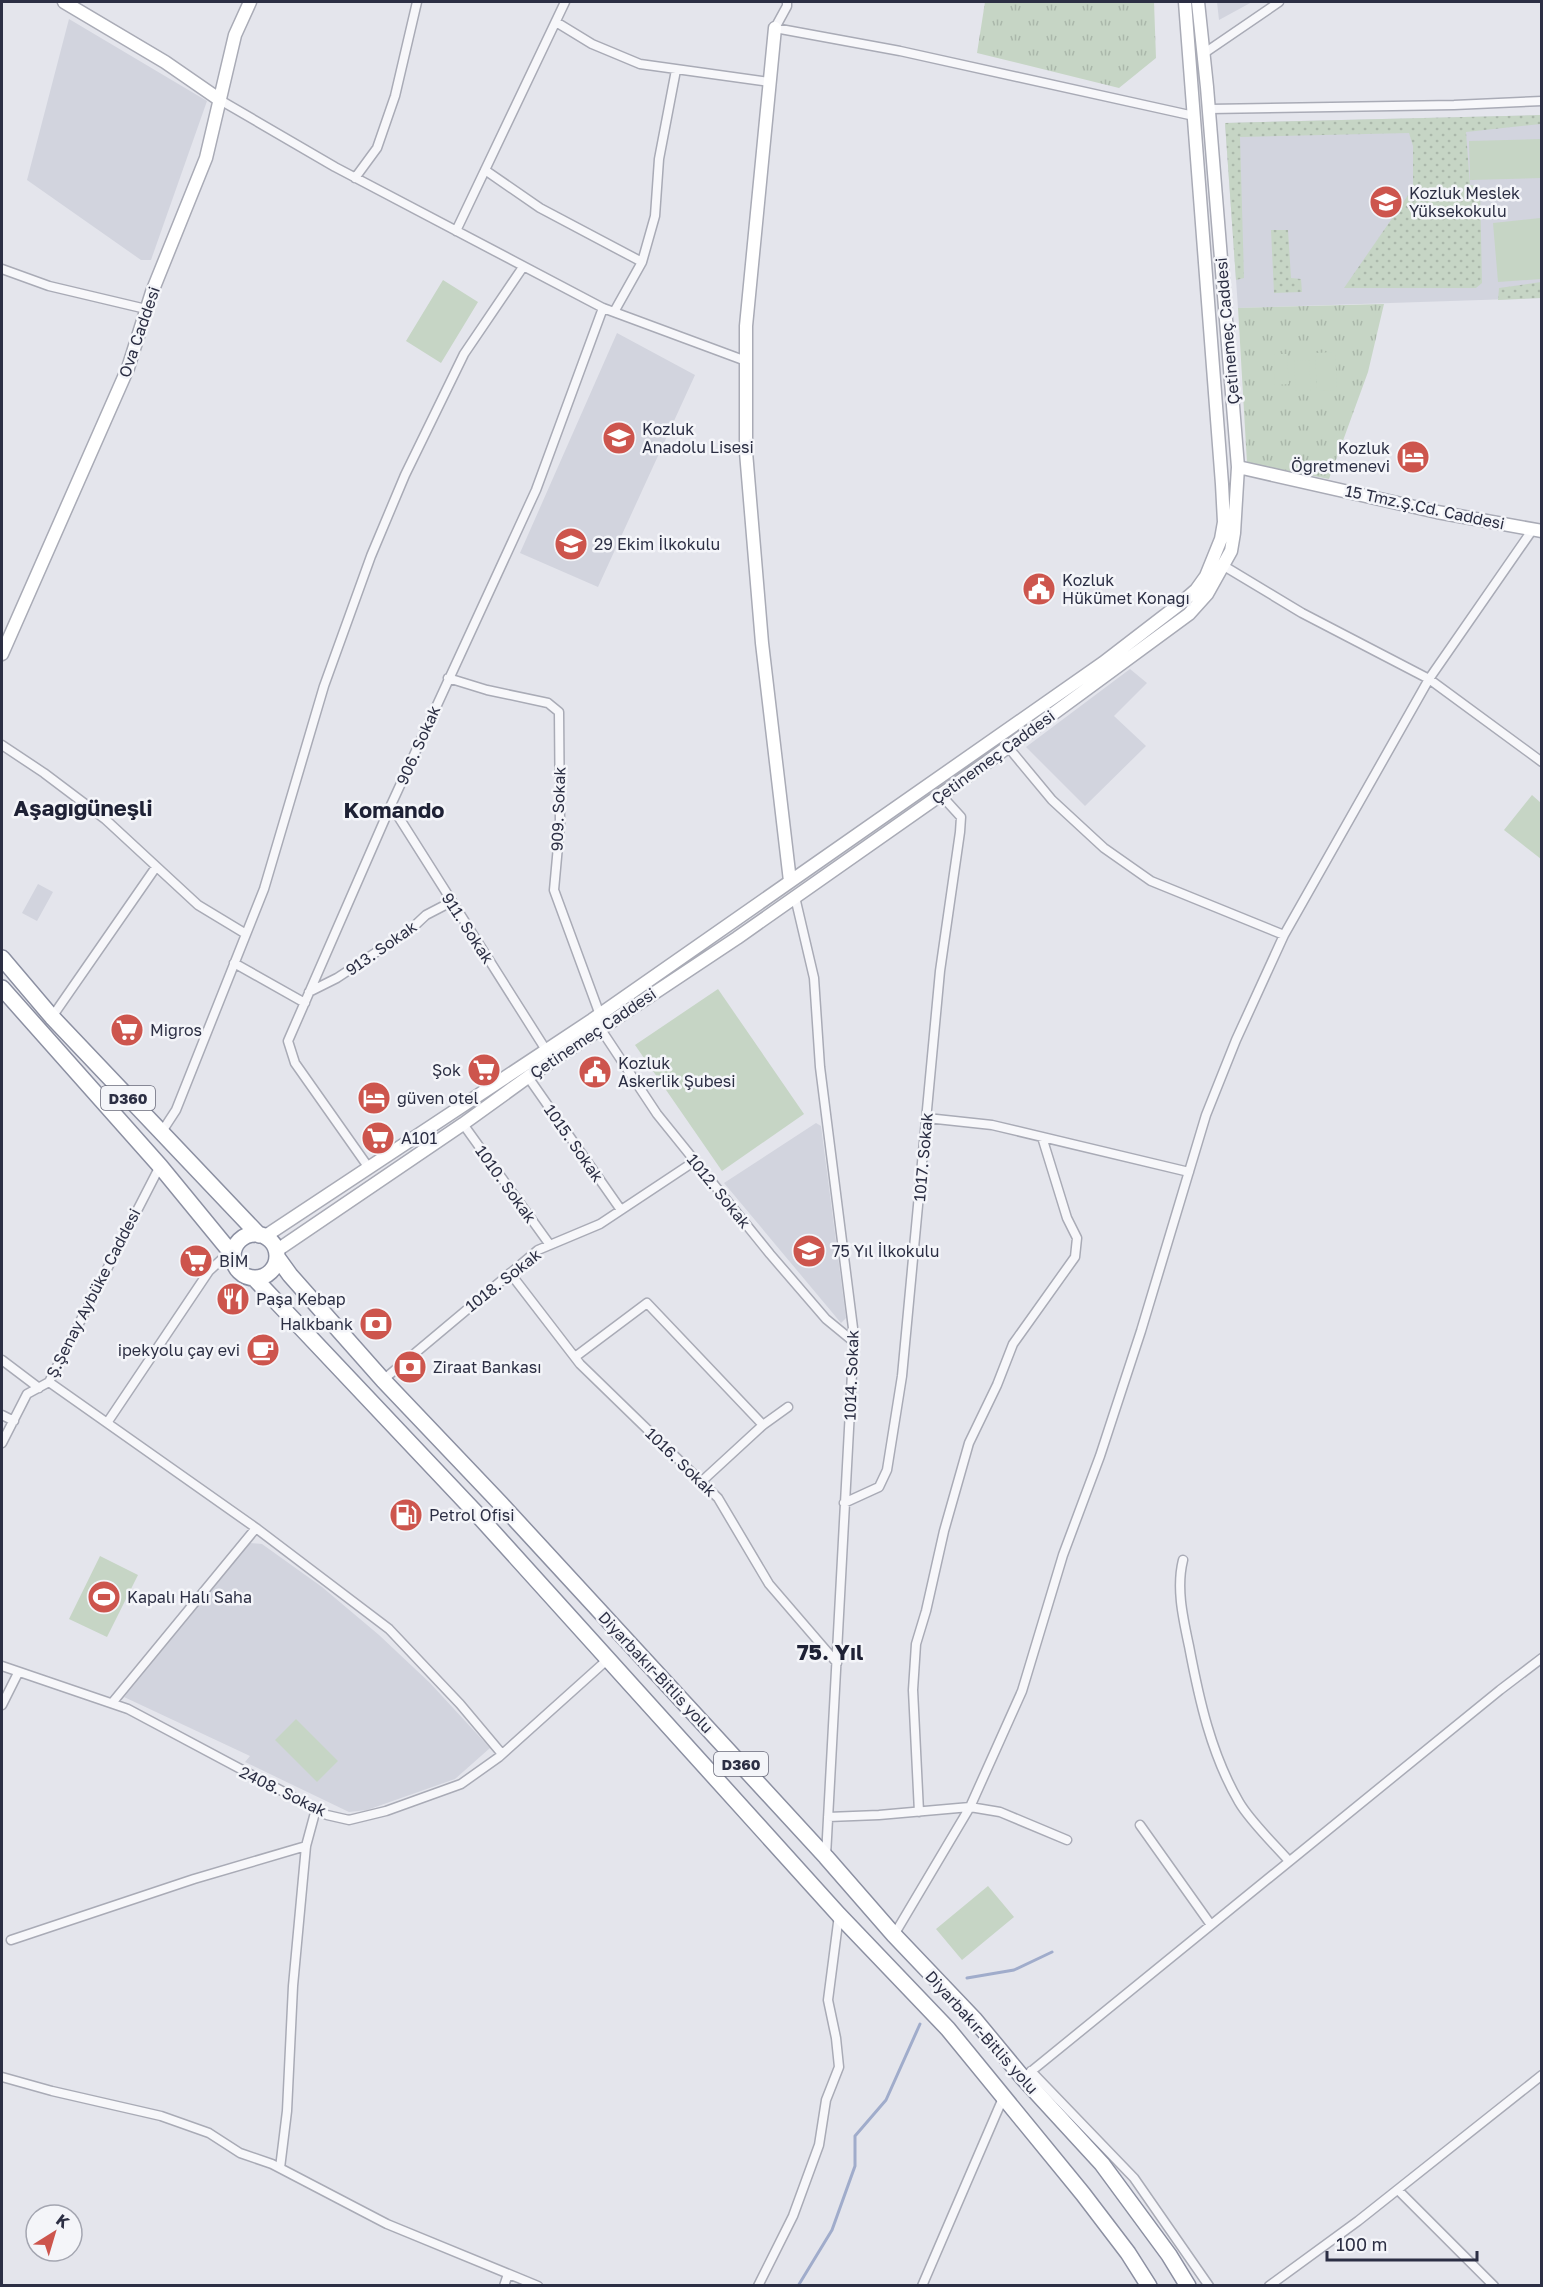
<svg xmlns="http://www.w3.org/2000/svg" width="1543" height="2287" font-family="'Golos Text',sans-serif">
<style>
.built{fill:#d2d4de}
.grass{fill:url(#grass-dots)}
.park{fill:url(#park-tufts)}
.pitch{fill:#c6d5c5}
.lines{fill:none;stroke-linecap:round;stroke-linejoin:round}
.stream{stroke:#a0accb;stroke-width:3}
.street-casing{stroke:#a9abb6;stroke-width:11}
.secondary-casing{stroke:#a9abb6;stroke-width:15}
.highway-casing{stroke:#8c90a2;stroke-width:18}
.street{stroke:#f7f7fa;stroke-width:8}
.secondary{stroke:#fff;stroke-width:12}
.highway{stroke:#fff;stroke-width:15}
.labels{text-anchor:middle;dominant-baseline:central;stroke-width:5;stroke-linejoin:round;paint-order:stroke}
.shield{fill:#f4f5f9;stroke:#686a7a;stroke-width:1.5}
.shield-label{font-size:15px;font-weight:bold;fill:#2c2f44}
.poi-label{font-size:16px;fill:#2c2f44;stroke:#f4f5f9;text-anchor:start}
.street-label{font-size:16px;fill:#2c2f44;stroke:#f4f5f9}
.district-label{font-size:22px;font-weight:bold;fill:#1e2135;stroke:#f4f5f9}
</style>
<defs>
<pattern id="grass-dots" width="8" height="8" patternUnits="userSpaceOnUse" patternTransform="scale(1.5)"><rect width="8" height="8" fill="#c6d5c5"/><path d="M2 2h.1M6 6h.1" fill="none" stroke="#aab7aa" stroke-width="1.8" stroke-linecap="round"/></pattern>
<pattern id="park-tufts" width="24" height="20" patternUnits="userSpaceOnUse" patternTransform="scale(1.5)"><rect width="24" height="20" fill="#c6d5c5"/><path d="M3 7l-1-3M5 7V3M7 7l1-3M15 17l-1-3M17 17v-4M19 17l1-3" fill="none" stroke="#aab7aa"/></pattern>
</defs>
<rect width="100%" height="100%" fill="#e4e5ec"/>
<path class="built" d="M1217,2H1252L1219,20Z
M69,19L207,101L151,260H141L27,180Z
M1541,115V298L1238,308L1225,123Z
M617,333L695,375L598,587L520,553Z
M1130,669L1147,683L1114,716L1146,746L1085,806L1026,747Z
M38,884L53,892L37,921L22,913Z
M816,1123L821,1126L846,1318L841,1323L724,1183Z
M250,1543L262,1544L322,1587L379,1635L430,1683L490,1748L455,1779L367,1810L349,1812L245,1762L250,1756L124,1697Z"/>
<path class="grass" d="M1541,115V124L1466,132L1470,185L1480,187L1482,283L1476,288H1344L1413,188V146L1409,133L1240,137L1244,278L1236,280L1225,123Z
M1271,230H1288L1291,278L1301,279L1302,292L1274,293Z
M1541,282V298L1498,300L1499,288Z"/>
<path class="park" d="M985,2H1154L1156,58L1119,88L977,53Z
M1384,304L1368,372L1329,479L1247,463L1238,308Z"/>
<path class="pitch" d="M1541,139V178L1470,180L1469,141Z
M1540,218L1541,279L1498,282L1493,223Z
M443,280L478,302L441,363L406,341Z
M1335,352L1337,390L1317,391L1315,353Z
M1274,354H1287L1289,384L1275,385Z
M1309,360L1311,390L1296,391L1294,361Z
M1532,795L1541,803V859L1504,830Z
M718,989L804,1114L722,1171L635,1045Z
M100,1556L138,1575L107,1637L69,1619Z
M296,1719L338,1761L317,1782L275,1740Z
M988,1886L1014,1917L962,1960L936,1929Z"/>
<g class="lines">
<path class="stream" d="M967,1978L1014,1970L1052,1952
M798,2286L832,2230L855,2166V2136L886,2100L920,2024"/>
<defs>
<path id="street" d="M787,2V6L775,28L900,51L1194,116
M556,22L592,44L640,64L769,82
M1203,54L1279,2
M220,100L335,167L603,308L746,361
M1209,109L1454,105L1542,101
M485,170L540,208L642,262
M355,178L377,148L395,96L417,2
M456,231L565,2
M2,269L49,286L146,309
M614,312L642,262L655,216L659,159L676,70
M1224,566L1302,613L1429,679L1542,762
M448,678L487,690L548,703L559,712L560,824L554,890L600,1015
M2,745L44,773L105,819L198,905L246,934
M1008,747L1052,800L1104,848L1151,881L1284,935
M391,805L546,1050
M795,897L814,978L820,1067L854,1336L826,1856
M234,963L305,1003
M309,992L337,978L410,930L426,915L451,902
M52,1017L156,867
M600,1028L657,1114L770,1254L826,1319L854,1342
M528,1077L621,1210
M927,1118L992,1125L1189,1172
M463,1124L550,1245
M161,1133L176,1110L264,889L324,686L371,556L405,475L464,354L523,267
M369,1168L295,1063L288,1041L391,805L536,490L603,308
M510,1273L580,1364L718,1498L769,1584L837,1663
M575,1357L647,1303L763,1425
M2,1360L39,1388
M383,1380L538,1250L600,1224L695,1161
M49,1382L256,1528L389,1629L460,1704L502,1754
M2,1415L14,1421
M107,1423L209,1271L222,1259L233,1255
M2,1443L27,1394L49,1382L160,1166
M701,1482L763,1425L788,1407
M844,1503L879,1487L887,1470L902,1376L940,971L960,832L961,817L941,795
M1183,1560C1176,1588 1183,1618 1189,1646C1199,1699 1211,1754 1239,1802C1250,1821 1274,1844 1289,1861
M2,1666L128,1709L327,1815L349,1820L386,1811L461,1784L499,1757L607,1660
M112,1703L256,1528
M2,1705L18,1673
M919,1812L913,1690L916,1644L926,1611L944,1531L969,1443L997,1385L1013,1344L1075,1257L1077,1238L1067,1218L1042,1137
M828,1817L879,1815L970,1807L1000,1812L1067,1840
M1140,1825L1211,1925
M894,1935L970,1807L1022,1691L1063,1555L1100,1456L1141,1331L1206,1115L1236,1040L1284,935L1429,679L1533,529
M11,1940L194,1879L306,1846
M1031,2071L1134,2178L1209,2286
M2,2077L52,2091L161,2116L209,2133L240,2153L272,2164L387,2224L538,2286
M1023,2078L1500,1690L1542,1658
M280,2168L287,2111L293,1986L306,1846L316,1809
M1398,2190L1494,2286
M504,2286L508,2274
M758,2286L793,2216L819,2145L826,2100L839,2067L836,2038L828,2000L839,1915
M922,2286L1003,2098
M1269,2286L1358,2221L1542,2075"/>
<path id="secondary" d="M64,2L165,62L220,100
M775,28L746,326V452L762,643L790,881
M1238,467L1437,512L1542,531
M2,654L128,368L152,292L206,158L235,35L250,2
M264,1237L592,1020L1103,663L1181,603L1196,590L1206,576L1221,539L1224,522L1222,484L1185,2
M276,1251L463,1124L528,1077L737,938L986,763L1189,614L1207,594L1231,551L1234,533L1238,467L1207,87L1198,2"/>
<path id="highway" d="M2,958L52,1017L259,1235
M2,988L160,1166L233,1255
M233 1256a22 22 0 1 1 44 0a22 22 0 1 1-44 0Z
M277,1257L290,1275L383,1380L501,1504L826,1857L894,1935L975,2020L1023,2078L1102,2164L1169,2255L1188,2286
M254,1278L476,1513L839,1915L948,2029L1083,2194L1128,2253L1149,2286"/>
</defs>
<use href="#street" class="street-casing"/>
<use href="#secondary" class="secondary-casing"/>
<use href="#highway" class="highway-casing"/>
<use href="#street" class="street"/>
<use href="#secondary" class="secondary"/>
<use href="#highway" class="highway"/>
</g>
<defs>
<symbol id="university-disc" viewBox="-11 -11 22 22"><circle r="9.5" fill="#cd554d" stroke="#f4f5f9"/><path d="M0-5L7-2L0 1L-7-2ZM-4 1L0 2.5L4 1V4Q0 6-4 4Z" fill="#fff"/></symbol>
<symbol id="school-disc" viewBox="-11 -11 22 22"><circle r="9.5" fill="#cd554d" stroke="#f4f5f9"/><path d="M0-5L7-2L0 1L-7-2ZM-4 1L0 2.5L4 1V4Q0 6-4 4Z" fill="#fff"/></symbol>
<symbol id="hotel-disc" viewBox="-11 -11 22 22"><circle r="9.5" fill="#cd554d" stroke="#f4f5f9"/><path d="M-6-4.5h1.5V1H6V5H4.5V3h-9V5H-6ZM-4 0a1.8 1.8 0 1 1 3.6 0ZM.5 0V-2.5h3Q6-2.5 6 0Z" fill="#fff"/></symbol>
<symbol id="civic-disc" viewBox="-11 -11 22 22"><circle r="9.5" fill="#cd554d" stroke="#f4f5f9"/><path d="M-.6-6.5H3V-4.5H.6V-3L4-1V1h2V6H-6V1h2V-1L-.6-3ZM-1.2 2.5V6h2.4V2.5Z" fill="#fff"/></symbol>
<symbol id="supermarket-disc" viewBox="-11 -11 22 22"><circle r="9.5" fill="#cd554d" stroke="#f4f5f9"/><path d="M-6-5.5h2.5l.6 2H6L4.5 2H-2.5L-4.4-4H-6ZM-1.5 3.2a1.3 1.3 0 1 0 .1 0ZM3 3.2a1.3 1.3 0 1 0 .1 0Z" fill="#fff"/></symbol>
<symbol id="restaurant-disc" viewBox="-11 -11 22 22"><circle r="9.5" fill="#cd554d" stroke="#f4f5f9"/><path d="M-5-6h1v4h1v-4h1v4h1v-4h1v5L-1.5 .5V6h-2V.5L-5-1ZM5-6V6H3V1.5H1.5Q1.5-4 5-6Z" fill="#fff"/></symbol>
<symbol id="bank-disc" viewBox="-11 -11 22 22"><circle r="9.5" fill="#cd554d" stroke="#f4f5f9"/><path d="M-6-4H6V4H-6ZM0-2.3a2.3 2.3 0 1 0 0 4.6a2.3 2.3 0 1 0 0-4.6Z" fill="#fff"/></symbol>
<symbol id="cafe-disc" viewBox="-11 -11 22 22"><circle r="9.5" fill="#cd554d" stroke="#f4f5f9"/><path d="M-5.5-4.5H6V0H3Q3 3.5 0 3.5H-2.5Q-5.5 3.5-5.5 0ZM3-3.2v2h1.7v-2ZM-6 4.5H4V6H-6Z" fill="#fff"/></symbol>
<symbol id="fuel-disc" viewBox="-11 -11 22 22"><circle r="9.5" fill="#cd554d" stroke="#f4f5f9"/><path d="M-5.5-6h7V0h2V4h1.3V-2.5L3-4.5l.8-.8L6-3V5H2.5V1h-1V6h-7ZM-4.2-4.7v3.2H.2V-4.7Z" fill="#fff"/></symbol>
<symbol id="stadium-disc" viewBox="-11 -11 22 22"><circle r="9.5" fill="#cd554d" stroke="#f4f5f9"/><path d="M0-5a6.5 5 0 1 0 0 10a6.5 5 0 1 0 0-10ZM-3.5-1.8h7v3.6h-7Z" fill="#fff"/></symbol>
</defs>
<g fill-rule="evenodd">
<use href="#university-disc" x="1367" y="183" width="38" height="38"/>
<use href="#school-disc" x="600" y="419" width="38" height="38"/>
<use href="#hotel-disc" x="1394" y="438" width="38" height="38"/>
<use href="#school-disc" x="552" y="525" width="38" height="38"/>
<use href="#civic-disc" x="1020" y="570" width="38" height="38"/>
<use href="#supermarket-disc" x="108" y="1011" width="38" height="38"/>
<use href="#supermarket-disc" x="465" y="1051" width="38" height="38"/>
<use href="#civic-disc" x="576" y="1053" width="38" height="38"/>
<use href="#hotel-disc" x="355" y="1079" width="38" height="38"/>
<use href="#supermarket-disc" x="359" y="1119" width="38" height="38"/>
<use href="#school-disc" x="790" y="1232" width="38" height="38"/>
<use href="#supermarket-disc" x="177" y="1242" width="38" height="38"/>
<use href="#restaurant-disc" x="214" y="1280" width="38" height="38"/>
<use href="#bank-disc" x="357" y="1305" width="38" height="38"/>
<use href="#cafe-disc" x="244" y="1331" width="38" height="38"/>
<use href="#bank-disc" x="391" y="1348" width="38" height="38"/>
<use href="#fuel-disc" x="387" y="1496" width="38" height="38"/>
<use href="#stadium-disc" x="85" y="1578" width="38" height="38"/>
</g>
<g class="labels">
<g class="shield">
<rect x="101" y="1086" width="54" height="24" rx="4.5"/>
<rect x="714" y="1752" width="54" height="24" rx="4.5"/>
</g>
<g class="shield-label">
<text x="128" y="1098">D360</text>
<text x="741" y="1764">D360</text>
</g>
<g class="poi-label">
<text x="1409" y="193">Kozluk Meslek<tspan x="1409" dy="18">Yüksekokulu</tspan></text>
<text x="642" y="429">Kozluk<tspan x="642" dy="18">Anadolu Lisesi</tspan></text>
<text x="1390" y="448" text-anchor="end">Kozluk<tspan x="1390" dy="18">Öğretmenevi</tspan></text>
<text x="594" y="544">29 Ekim İlkokulu</text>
<text x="1062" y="580">Kozluk<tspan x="1062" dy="18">Hükümet Konağı</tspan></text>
<text x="150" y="1030">Migros</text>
<text x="618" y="1063">Kozluk<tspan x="618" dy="18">Askerlik Şubesi</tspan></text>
<text x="461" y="1070" text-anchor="end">Şok</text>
<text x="397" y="1098">güven otel</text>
<text x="401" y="1138">A101</text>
<text x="832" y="1251">75 Yıl İlkokulu</text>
<text x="219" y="1261">BİM</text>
<text x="256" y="1299">Paşa Kebap</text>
<text x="353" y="1324" text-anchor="end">Halkbank</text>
<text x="240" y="1350" text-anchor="end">ipekyolu çay evi</text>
<text x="433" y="1367">Ziraat Bankası</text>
<text x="429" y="1515">Petrol Ofisi</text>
<text x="127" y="1597">Kapalı Halı Saha</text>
</g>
<g class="street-label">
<text transform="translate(1227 331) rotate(-95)">Çetinemeç Caddesi</text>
<text transform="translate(139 332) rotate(-71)">Ova Caddesi</text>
<text transform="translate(1425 507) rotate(12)">15 Tmz.Ş.Cd. Caddesi</text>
<text transform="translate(418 745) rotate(-66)">906. Sokak</text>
<text transform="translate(993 757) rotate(-36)">Çetinemeç Caddesi</text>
<text transform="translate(558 809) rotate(-88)">909. Sokak</text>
<text transform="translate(468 928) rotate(57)">911. Sokak</text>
<text transform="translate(381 948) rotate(-35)">913. Sokak</text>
<text transform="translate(593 1033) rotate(-34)">Çetinemeç Caddesi</text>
<text transform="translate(574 1143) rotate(55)">1015. Sokak</text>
<text transform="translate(923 1157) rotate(-85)">1017. Sokak</text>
<text transform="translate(506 1184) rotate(54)">1010. Sokak</text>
<text transform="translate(719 1191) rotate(51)">1012. Sokak</text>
<text transform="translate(503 1280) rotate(-38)">1018. Sokak</text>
<text transform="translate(93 1293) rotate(-63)">Ş.Şenay Aybüke Caddesi</text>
<text transform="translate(851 1375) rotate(-88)">1014. Sokak</text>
<text transform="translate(681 1462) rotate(44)">1016. Sokak</text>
<text transform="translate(656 1672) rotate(47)">Diyarbakır-Bitlis yolu</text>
<text transform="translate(283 1791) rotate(26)">2408. Sokak</text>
<text transform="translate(982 2032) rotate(48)">Diyarbakır-Bitlis yolu</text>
</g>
<g class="district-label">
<text x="83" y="807">Aşağıgüneşli</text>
<text x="394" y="809">Komando</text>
<text x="830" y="1651">75. Yıl</text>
</g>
</g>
<rect width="1543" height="2287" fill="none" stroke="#2c2f44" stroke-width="6"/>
<g transform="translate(54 2233) rotate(37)"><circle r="28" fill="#f4f5f9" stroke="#a4a6b1" stroke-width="1.5"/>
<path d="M0-4.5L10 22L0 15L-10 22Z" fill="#cd554d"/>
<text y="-9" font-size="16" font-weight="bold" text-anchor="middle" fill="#2c2f44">K</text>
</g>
<path d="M1327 2251v9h150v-9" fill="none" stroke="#2c2f44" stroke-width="3"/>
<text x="1336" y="2251" font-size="18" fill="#2c2f44" stroke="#f4f5f9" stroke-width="4.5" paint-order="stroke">100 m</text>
</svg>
